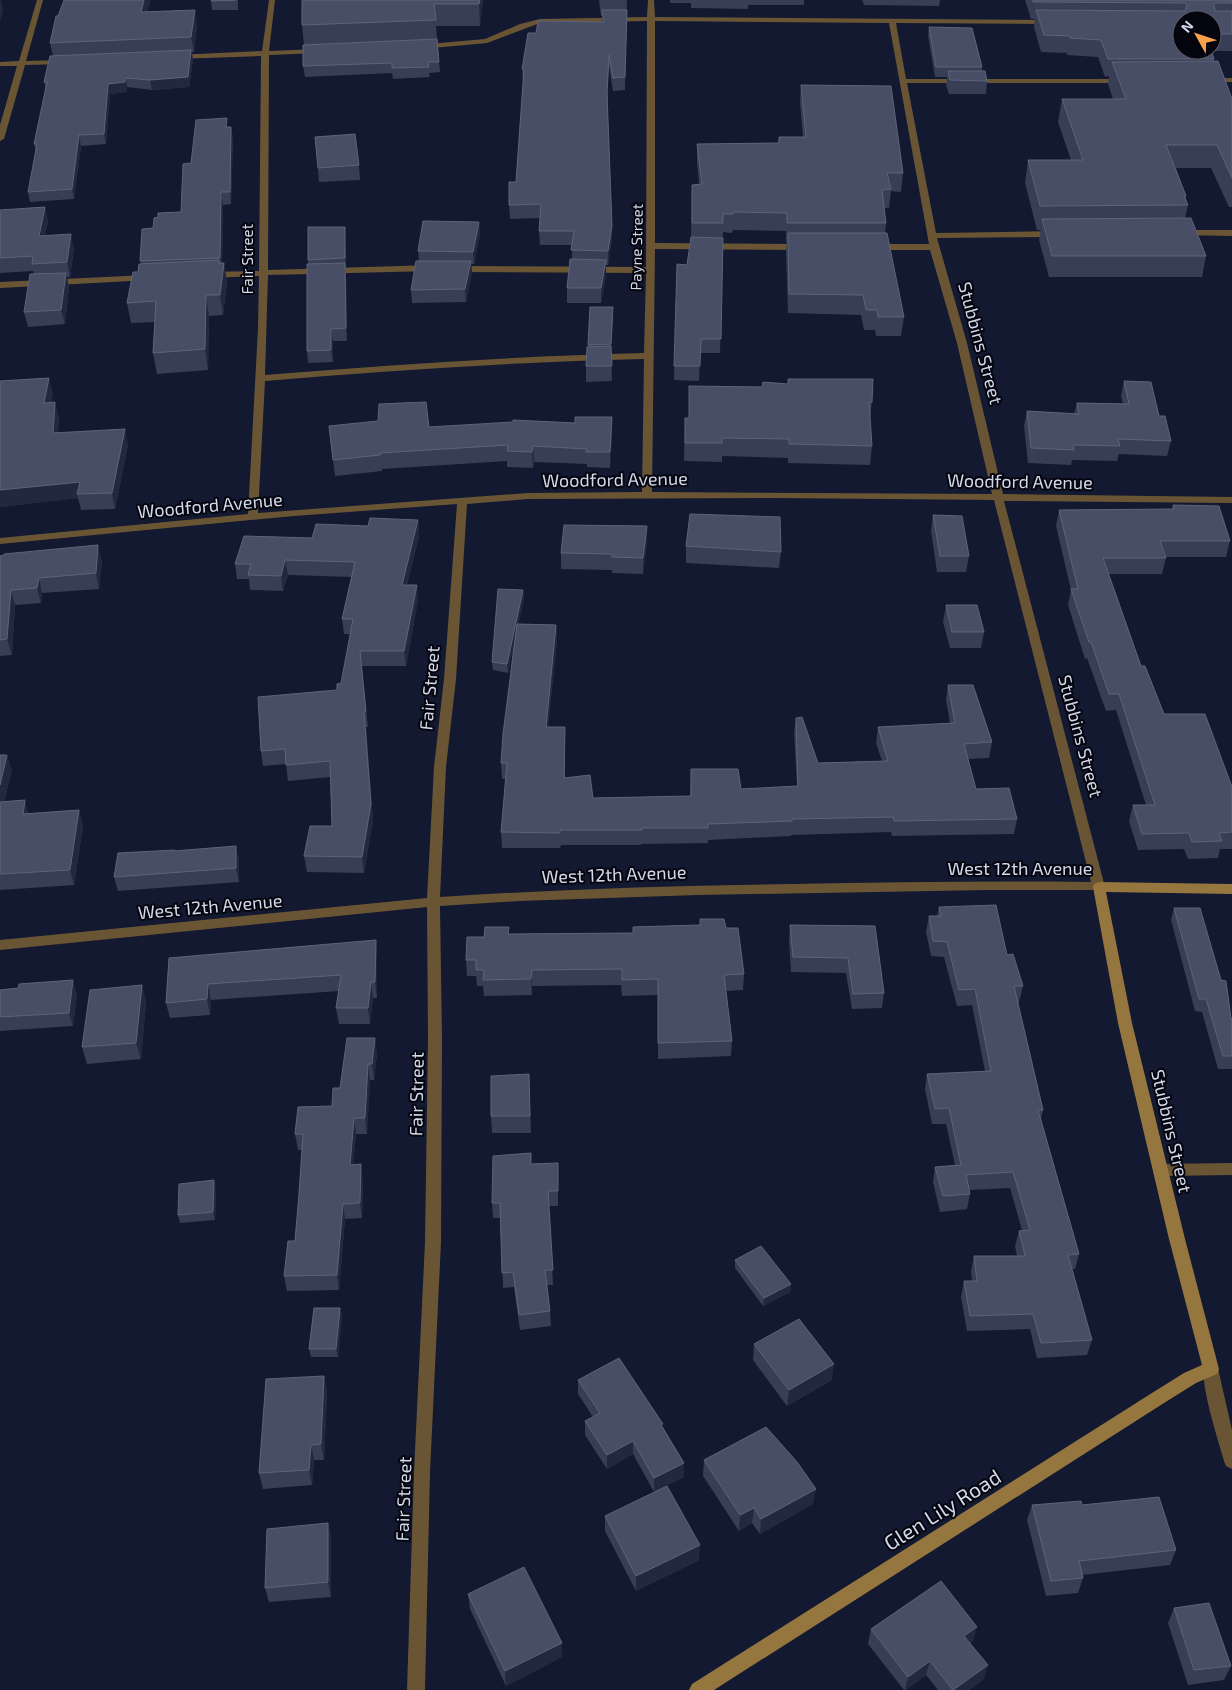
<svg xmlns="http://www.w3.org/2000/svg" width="1232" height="1690" font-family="'Exo 2',sans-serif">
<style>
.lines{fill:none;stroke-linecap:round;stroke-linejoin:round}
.street{fill:#695534;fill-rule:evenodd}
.secondary{fill:#96763f;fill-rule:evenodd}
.wall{fill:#373e56;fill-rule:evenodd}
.shaded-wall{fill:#212840}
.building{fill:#484e66;stroke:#5d647a}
.labels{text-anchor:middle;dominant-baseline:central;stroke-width:4;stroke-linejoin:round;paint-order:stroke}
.far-street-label{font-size:15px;fill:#d3d9e9;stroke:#04050e}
.street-label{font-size:18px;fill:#d3d9e9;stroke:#04050e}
.near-street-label{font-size:21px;fill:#d3d9e9;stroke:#04050e}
</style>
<rect width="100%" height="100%" fill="#131930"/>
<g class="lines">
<path class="street" d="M37,0H43L26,61L64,60L68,62L64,64L25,65L4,139L0,141V125L17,66H0V62L19,61Z
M269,0H275L269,51L319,49L323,51L319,53L269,55L268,270L432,265L436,268L432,271L268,275L265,375C391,365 517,356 644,353L646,273L454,272L450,269L454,266L646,267L647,21L540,23L487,43L421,49L417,47L418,45L485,39L520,24L540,19L647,17L648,0H654L655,17L1053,20V24H1050L896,23L906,79H1125L1129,81L1125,83H907L936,233L1057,231L1061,234L1057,237L937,238L967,343L1003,494L1232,497V503L1004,501L1105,887L1104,890H988L698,895L519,901L440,906L442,1037L441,1242L430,1472L425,1690H407L414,1472L425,1242L428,1037L427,907L0,950V940L427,898L434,767L444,679L457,504L294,516L0,544V538L248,514L258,328L259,276L210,278L206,275L210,272L259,271L261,56L176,59L172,57L176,55L262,51ZM655,21L889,23L929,244H874L870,247L874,250H930L957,343L992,494L652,492L655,249L804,250L808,247L804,244L655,243ZM644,359L642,492L528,493L258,513L265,381C391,370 517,362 644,359ZM774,498L994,500L1091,882C992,881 892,882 792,884C674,886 557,889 440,897L446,767L456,679L467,504L528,499Z
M1207,78H1232V82H1207Z
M1182,230H1232V236L1179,235V231Z
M147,275L150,276V280L0,288V282Z
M1232,1163V1175L1161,1176L1156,1174L1154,1170L1156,1166L1161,1164Z
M1211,1362L1217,1364L1232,1430V1469L1226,1466L1224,1461C1219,1442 1198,1380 1205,1364Z"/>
<path class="secondary" d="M1099,882L1232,884V894L1106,892L1132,1023L1185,1239L1219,1369L1217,1374L1196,1383L1164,1403L714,1690H689L692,1684L1152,1393L1184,1373L1202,1365L1169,1239L1118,1023L1093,887L1094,884Z"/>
</g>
<path class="wall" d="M238,0V10H212L211,1Z
M302,0H483L480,26H436L440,72L429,73L430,77L393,79L392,73L305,77L303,66L304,45L302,25Z
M599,0H627L625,90L613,91L609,67L607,102L612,240L608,265H606V275L601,303H567V288L572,259V245H540L539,231L540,218L510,219L509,205L516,182L523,82L522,69L536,33L602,22V16H601Z
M670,0H804V5H748V9L691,8V3H670Z
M862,0H940L939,6L864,5Z
M1025,0H1232V51H1211L1214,59V61L1232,99V207H1229L1211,168H1176L1186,196V200L1188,205L1185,218L1206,256L1202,277H1049L1039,240L1041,230H1037L1025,183L1028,160H1071L1058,122L1062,99H1113L1108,84L1109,76L1105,77L1098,57L1067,55V53L1041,52L1034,27L1035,19H1031ZM1212,20V50H1182Z
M147,12L197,25L194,52H192L193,60L189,87L152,90L127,87L126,92L110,94L106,144L81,146L74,199L30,202L28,192L36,152L34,144L46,89L44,82L53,56L50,43Z
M929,27L982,67V71L987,81L986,94H949L946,85L947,77H935L928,36Z
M801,85L903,173L901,192L891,191L889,208H884L886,223L885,233L904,317L901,336H876L875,330H864L861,315L788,313L786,251L787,242H786V231L733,230L732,233L723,232L720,353H700L699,381L674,380L677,264L687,265L691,237L692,185L699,184L697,162V144L778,143L779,137H803L800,102Z
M228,127H231L233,139L231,204L223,205L222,263H224L227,283L223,315L209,316L208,370L157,374L153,353L155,322L131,323L127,303L138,272L141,263L140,261L153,228L158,217L181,212L191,163Z
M315,137L359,165L360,180L319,182Z
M45,207L48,222L45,235L74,248L70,277H67L69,287L65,324L28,327L24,312L34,274L33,271L0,273V210Z
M479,222L480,235L474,264H471L472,273L466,302L412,303L411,290L419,261L418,251Z
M345,227L346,275L347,341H333V362L308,363L307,351L308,260Z
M613,315L611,351L612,381L586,382V366L588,345Z
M0,381L53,394L51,402L59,418L58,432L128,445L115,509L81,510L78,498L0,507Z
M1124,381L1159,416L1171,441L1167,456L1119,454L1117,461L1072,460L1071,465L1028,463L1024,426L1027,411L1074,414L1077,403L1123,404L1121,396Z
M689,386L872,402L870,420L872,446L870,465L788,463V458L722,456V462L684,461L685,418H689Z
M329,426L429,427L612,433L610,468L587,467V464L534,462L533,468L507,467V461L382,469V471L335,476Z
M1173,505L1230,541L1226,557H1166L1162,574H1108L1141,666L1164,714L1232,787V849H1220L1218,858L1188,859L1184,849L1138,850L1129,821L1133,805H1146L1116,710L1106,711L1087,658L1085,659L1068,605L1071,590L1056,526L1059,510L1172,509Z
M933,515L969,556L966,572H937L931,531Z
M418,520L419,536L407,585L418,600L406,666H361L368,727H366L373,820L364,873L307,872L304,856L332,826L330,777L288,781L286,764L263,766L261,751L337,690L341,683L351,634H344L342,619L352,577L288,575L283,591L250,590L249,579H237L235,564L368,526Z
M647,526V542L643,574L612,573V570L561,569V553Z
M686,546L781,552L779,568L686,563Z
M0,556L102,561L99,589L42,593L41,603L15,605L12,655L0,656Z
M523,590L524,599L518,624L556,625L557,640L548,727L565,742V778L593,798L690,796L691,769L741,789L797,786L794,733L796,718L818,763L882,761L876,743L878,727L950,723L946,700L948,685L992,742L989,758L968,759L976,789L1017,819L1014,834L892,836L891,832L791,835V836L708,840V843L641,844V845H561L560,848H502L501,832L506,779H502L501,763L514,641L508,673L493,670L492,662Z
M946,605L984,632L981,648H950L943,622Z
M0,755L12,770L4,802L29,814L79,810L83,826L74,885L0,890Z
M175,851L239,859V882L118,891L114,877Z
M939,907L1007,955L1023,986L1019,1002H1017L1043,1110L1041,1119L1079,1254L1075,1269H1072L1092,1340L1087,1355L1037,1358L1030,1329L967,1331L961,1297L964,1281H972L971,1271L974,1256H1017L1015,1246L1019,1231L1022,1230L1010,1188L969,1190L970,1194L967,1209L940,1212L933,1182L935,1167L955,1165L946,1124H932L925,1089L927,1074L985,1071L972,1005L957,1006L944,957L931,956L926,932L929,916H937Z
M1174,908L1231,1018H1232V1069H1218L1202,1012L1195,1011L1171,920Z
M700,919L726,928L744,974L743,990L726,991L732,1041L731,1056L658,1059V995L622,996L621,985L532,986V995L484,996L483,986H477L476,976H467L466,960L484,937L509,927V934L633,933V927L700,925Z
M790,925L875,926L884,993L882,1008L852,1009L846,973L791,972L789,940Z
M376,940L377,956V998H373L370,1024H339L336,1008L339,991L211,1000L210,1015L170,1018L166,1003L169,958Z
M142,985L146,1002L141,1059L87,1064L82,1047Z
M0,990L77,994L73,1026L0,1031Z
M377,1054L374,1080H370L367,1134H356L353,1165L363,1180L362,1218L345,1219L339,1290L287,1291L284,1276L295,1241L299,1194L302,1150H298L295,1134L332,1106Z
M529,1074L531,1133H492L491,1116Z
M531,1164L558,1179V1206H549L553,1285H547L550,1311L551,1326L520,1330L514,1287L503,1288L500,1218H493L492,1203Z
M216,1189L215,1220L180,1223L178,1215Z
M735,1260L791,1284L790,1292L763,1306L735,1268Z
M340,1308L342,1316L338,1357H311L309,1349Z
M754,1344L832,1380L787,1406L753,1360Z
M324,1376L327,1392L324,1460H314L312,1485L263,1489L259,1473Z
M578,1380L663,1427L684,1463V1477L654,1492L633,1454L607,1469L585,1435V1421L593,1417L578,1394Z
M704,1460L813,1504L760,1534L752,1523L739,1531L703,1476Z
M1032,1505H1082L1176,1550L1170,1565L1082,1575L1083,1578L1078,1593L1046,1596L1027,1520Z
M605,1516L699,1560L636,1591L605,1531Z
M328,1523L331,1538V1597L269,1602L265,1588Z
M468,1594L562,1643V1657L506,1686L470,1609Z
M1174,1608L1231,1666L1224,1680L1188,1685L1168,1623Z
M871,1629L973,1641L970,1643L984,1679L969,1690H938L926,1675L906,1690H904L868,1644Z"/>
<path class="shaded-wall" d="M0,0H1L3,11L0,21Z
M144,0H151L143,27L141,12Z
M480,0H483L480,26L479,4Z
M195,10L197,25L194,52L191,37Z
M191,50L193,60L189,87L152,90L150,80Z
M609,55V67L607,106V93Z
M126,78L127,87L126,92L110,94L106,144L104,134L108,84Z
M231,127L233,139L231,204L230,192Z
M79,135L81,146L74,199L72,189Z
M221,192L223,205L222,271L220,258Z
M45,207L48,222L42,250L39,236Z
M479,222L480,235L474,264L473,252Z
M612,226V240L608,265V251Z
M71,234L74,248L70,277L67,262Z
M219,260L222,279L224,263L227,283L223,315L220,295Z
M606,260V275L601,303V288Z
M471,261L472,273L466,302L465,289Z
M345,263L346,275L347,341L346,328Z
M66,273L69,287L65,324L61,310Z
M206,295L209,316L208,370L205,349Z
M331,329L333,341V362L331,350Z
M49,378L53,394L48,418L44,403Z
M55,402L59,418L57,448L53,433Z
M612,417V433L610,468V452Z
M125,429L128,445L115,509L112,493Z
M533,446L534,462L533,468L532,452Z
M80,482L77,494L78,498L0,507V490Z
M418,520L419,536L403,600L402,585Z
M647,526V542L643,574V558Z
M98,545L102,561L99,589L96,573Z
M285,560L288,575L283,591L281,576Z
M39,578L42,593L41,603L37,588Z
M417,585L418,600L406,666L404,651Z
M11,590L15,605L12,655L7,639Z
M523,590L524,599L508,673L507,664Z
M556,625L557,640L546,742V727Z
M364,712L373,820L364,873L362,857Z
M7,755L12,770L0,818V785Z
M25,800L29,816L23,814Z
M79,810L83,826L74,885L70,870Z
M236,846L239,859V882L236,868Z
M376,940L377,956V998L375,982Z
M532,970V995L531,979Z
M73,980L77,994L73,1026L69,1013Z
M371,982L373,998L370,1024L368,1008Z
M208,984L211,1000L210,1015L207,999Z
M142,985L146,1002L141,1059L136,1043Z
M375,1038L377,1054L374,1080L372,1064Z
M368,1064L370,1080L367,1134L365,1118Z
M354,1118L356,1134L352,1180L350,1165Z
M361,1164L363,1180L362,1218L360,1203Z
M214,1180L216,1189L215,1220L213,1212Z
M343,1204L345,1219L339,1290L337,1275Z
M791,1284L790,1292L763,1306L764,1298Z
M340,1308L342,1316L338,1357L336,1349Z
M834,1364L832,1380L787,1406L789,1390Z
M324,1376L327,1392L324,1460L321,1444Z
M633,1441V1454L607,1469V1455Z
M311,1445L314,1460L312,1485L309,1470Z
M684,1463V1477L654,1492V1478Z
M816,1489L813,1504L760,1534L761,1519Z
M754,1508L752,1523L739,1531L740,1515Z
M328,1523L331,1538V1597L328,1582Z
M700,1545L699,1560L636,1591V1576Z
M977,1627L973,1641L960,1650L964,1636Z
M562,1643V1657L506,1686L505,1671Z
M930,1661L926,1675L906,1690H905L908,1677Z
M988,1665L984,1679L969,1690H953Z"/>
<path class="building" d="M64,0H144L141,12L195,10L191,37L50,43L56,16H58Z
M211,0H236L211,1Z
M302,0H480L479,4H434L436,20L302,25Z
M1033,0H1232V3H1215L1214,5L1215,11H1232V34H1212V20H1182V50H1211L1214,59H1108L1101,40L1070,38V36L1044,35L1036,10L1185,11L1187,5L1185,3L1033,2Z
M602,10H627L625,77L613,78L609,55L607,93L612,226L608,251L571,250L574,231H539L541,204L509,205V182H516L524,69H522L528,33H536L538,21L604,22Z
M929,27L972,28L982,67H936Z
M437,39L439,62H428L429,67L392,68V63L303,66V45Z
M191,50L188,77L150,80L126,78L125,82L108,84L104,134L79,135L72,189L28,192L37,144H34L47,82H44L50,56Z
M1218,61L1232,99V178L1217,145H1166L1186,196H1184L1188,205L1040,206L1028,160H1083L1062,99H1126L1112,62Z
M948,71H985L987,81L950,80Z
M801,85L891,86L903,173H887L891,189L882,190L886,223H787V213L733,212V214H723V223H692V185L702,184L697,144L779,143V137H806Z
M227,118L226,127H231L230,192H221L220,258L140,261L142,229L153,228L154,218L158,217V213L181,212L183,164L191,163L196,120Z
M355,134L359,165L318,168L315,137Z
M45,207L39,236L71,234L67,262L32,264L33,256L0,258V210Z
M1191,218L1206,256H1052L1042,219Z
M423,221L479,222L473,252L418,251Z
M308,227H345V258L308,260Z
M788,233H887L904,317H878L877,310H866L863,295L789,294Z
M691,237L723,238L721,339H701L700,366H674L677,264L687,265Z
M570,259L606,260L601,288H567Z
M219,260V263H224L220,295H206L205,349L153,353L156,301L127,303L133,272H138L139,264Z
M416,261H471L465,289L411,290Z
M345,263L346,328L331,329V350L307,351V264Z
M66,273L61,310L24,312L30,274Z
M590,307H613L611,344L588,345Z
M611,346L612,366H586L587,347Z
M49,378L44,403L55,402L53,433L125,429L112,493L77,494L80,482L0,490V381Z
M788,379H873L872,402H869L872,446L789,444V439L722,438V443H685V418H689V386L762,387L763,382L788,384Z
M1124,381L1151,382L1159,416H1165L1171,441L1118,439L1120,446L1073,445L1074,450L1031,448L1027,411L1079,414L1077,403L1129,404Z
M426,402L429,427L513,422V420L575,423V417H612L610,452H586L587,449L533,446L532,452L507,451L508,445L380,453V455L333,460L329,426L378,421L379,404Z
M1173,505L1219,506L1230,541H1160L1166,558H1103L1141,666H1145L1164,714H1205L1232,787V832L1219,833L1222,841L1192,842L1189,833L1142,834L1133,805H1155L1119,694H1109L1091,642H1089L1071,589H1078L1059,510L1174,509Z
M690,514L780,517L781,552L686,546Z
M933,515L962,516L969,556H940Z
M370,518L418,520L402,585H417L404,651H360L366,711L364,712L371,804L362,857L304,856L310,826H332L330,761L286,765L285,749L261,751L258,697L337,690V684L341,683L353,619H342L355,562L285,560L281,576L248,575L251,564H235L244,536L312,538L316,524L368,526Z
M564,525L647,526L643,558L612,557V554L561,553Z
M98,545L96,573L39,578L37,588L11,590L7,639L0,640V556L4,555V554Z
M498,589L523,590L507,664L492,662Z
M946,605H977L984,632H952Z
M517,624L556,625L546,727H565L564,778L590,775L593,798L691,796V769H738L741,789L798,786L796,718L802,717L818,763L888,761L878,727L955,723L948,685H973L992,742L964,744L976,789L1009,788L1017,819L894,821L893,817L792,819V821L708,824V828H642V830H560V833L501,832L507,763H501L503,734Z
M0,755H7L0,785Z
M25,800L23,814L79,810L70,870L0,874V802Z
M236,846V868L114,877L118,853L175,850L174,851Z
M996,905L1007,955L1013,954L1023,986H1014L1043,1110H1038L1079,1254L1068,1255L1092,1340L1041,1343L1033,1314L970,1316L964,1281H977L974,1256H1025L1019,1231L1030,1230L1013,1172L966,1175L970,1194L943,1196L935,1167L961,1165L949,1108L935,1109L927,1074L991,1071L975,989L959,990L947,942L933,941L929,916H941L939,907Z
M1174,908H1200L1221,980L1226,981L1231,1018H1232V1056H1223L1206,999H1199Z
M700,919H724L726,928H738L744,974L724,975L732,1041L658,1043V979L622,980V969L532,970L531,979L483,980L484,970H476V960H466L467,937H484L485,927H509L508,934L633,933V927L700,925Z
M790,925L875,926L884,993L853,994L848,958L793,957Z
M376,940L375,982H371L368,1008H336L341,975L208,984L207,999L166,1003L169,958Z
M73,980L69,1013L0,1017V990L18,988L19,984Z
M142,985L136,1043L82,1047L90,990Z
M347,1038H375L372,1064H368L365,1118H354L350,1165L361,1164L360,1203L343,1204L337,1275L284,1276L288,1241H295L299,1194L303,1134H295L298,1107L332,1106L333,1088H340Z
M529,1074L530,1116H491V1076Z
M531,1153V1164L558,1163V1191H548L553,1270H545L550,1311L519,1315L513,1272L502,1273L500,1203H492L493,1156Z
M214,1180L213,1212L178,1215L179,1184Z
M761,1246L791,1284L764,1298L735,1260Z
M314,1308H340L336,1349H309Z
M799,1319L834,1364L789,1390L754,1344Z
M619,1358L663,1424L661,1425L684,1463L654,1478L633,1441L607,1455L585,1421L600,1413L578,1380Z
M324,1376L321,1444L311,1445L309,1470L259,1473L266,1379Z
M766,1427L797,1462L816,1489L761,1519L754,1508L740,1515L704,1460Z
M667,1486L700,1545L636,1576L605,1516Z
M1159,1497L1176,1550L1079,1561L1083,1578L1051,1581L1032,1505L1081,1501L1082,1505Z
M328,1523V1582L265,1588L267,1529Z
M524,1567L562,1643L505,1671L468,1594Z
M941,1581L977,1627L964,1636L988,1665L953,1690L930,1661L908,1677L871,1629Z
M1209,1603L1231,1666L1194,1670L1174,1608Z"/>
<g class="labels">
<g class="far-street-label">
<text transform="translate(636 247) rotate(-89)">Payne Street</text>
<text transform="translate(247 259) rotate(-90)">Fair Street</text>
</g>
<g class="street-label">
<text transform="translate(981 343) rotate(75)">Stubbins Street</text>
<text transform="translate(615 479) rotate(-1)">Woodford Avenue</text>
<text transform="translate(1020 481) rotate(1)">Woodford Avenue</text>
<text transform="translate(210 505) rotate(-5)">Woodford Avenue</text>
<text transform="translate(429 688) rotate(-85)">Fair Street</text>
<text transform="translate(1081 736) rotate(75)">Stubbins Street</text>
<text x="1020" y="868">West 12th Avenue</text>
<text transform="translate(614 874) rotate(-2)">West 12th Avenue</text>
<text transform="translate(210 906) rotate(-5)">West 12th Avenue</text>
<text transform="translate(416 1094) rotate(-89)">Fair Street</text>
<text transform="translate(1172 1131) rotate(77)">Stubbins Street</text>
<text transform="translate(403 1499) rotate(-88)">Fair Street</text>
</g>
<g class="near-street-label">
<text transform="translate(942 1509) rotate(-32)">Glen Lily Road</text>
</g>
</g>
<g transform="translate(1197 35) rotate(310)"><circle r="24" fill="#04050e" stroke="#575a66"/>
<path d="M0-4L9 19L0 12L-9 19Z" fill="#f9a04d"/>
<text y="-8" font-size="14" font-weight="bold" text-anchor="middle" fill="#d3d9e9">N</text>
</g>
</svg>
